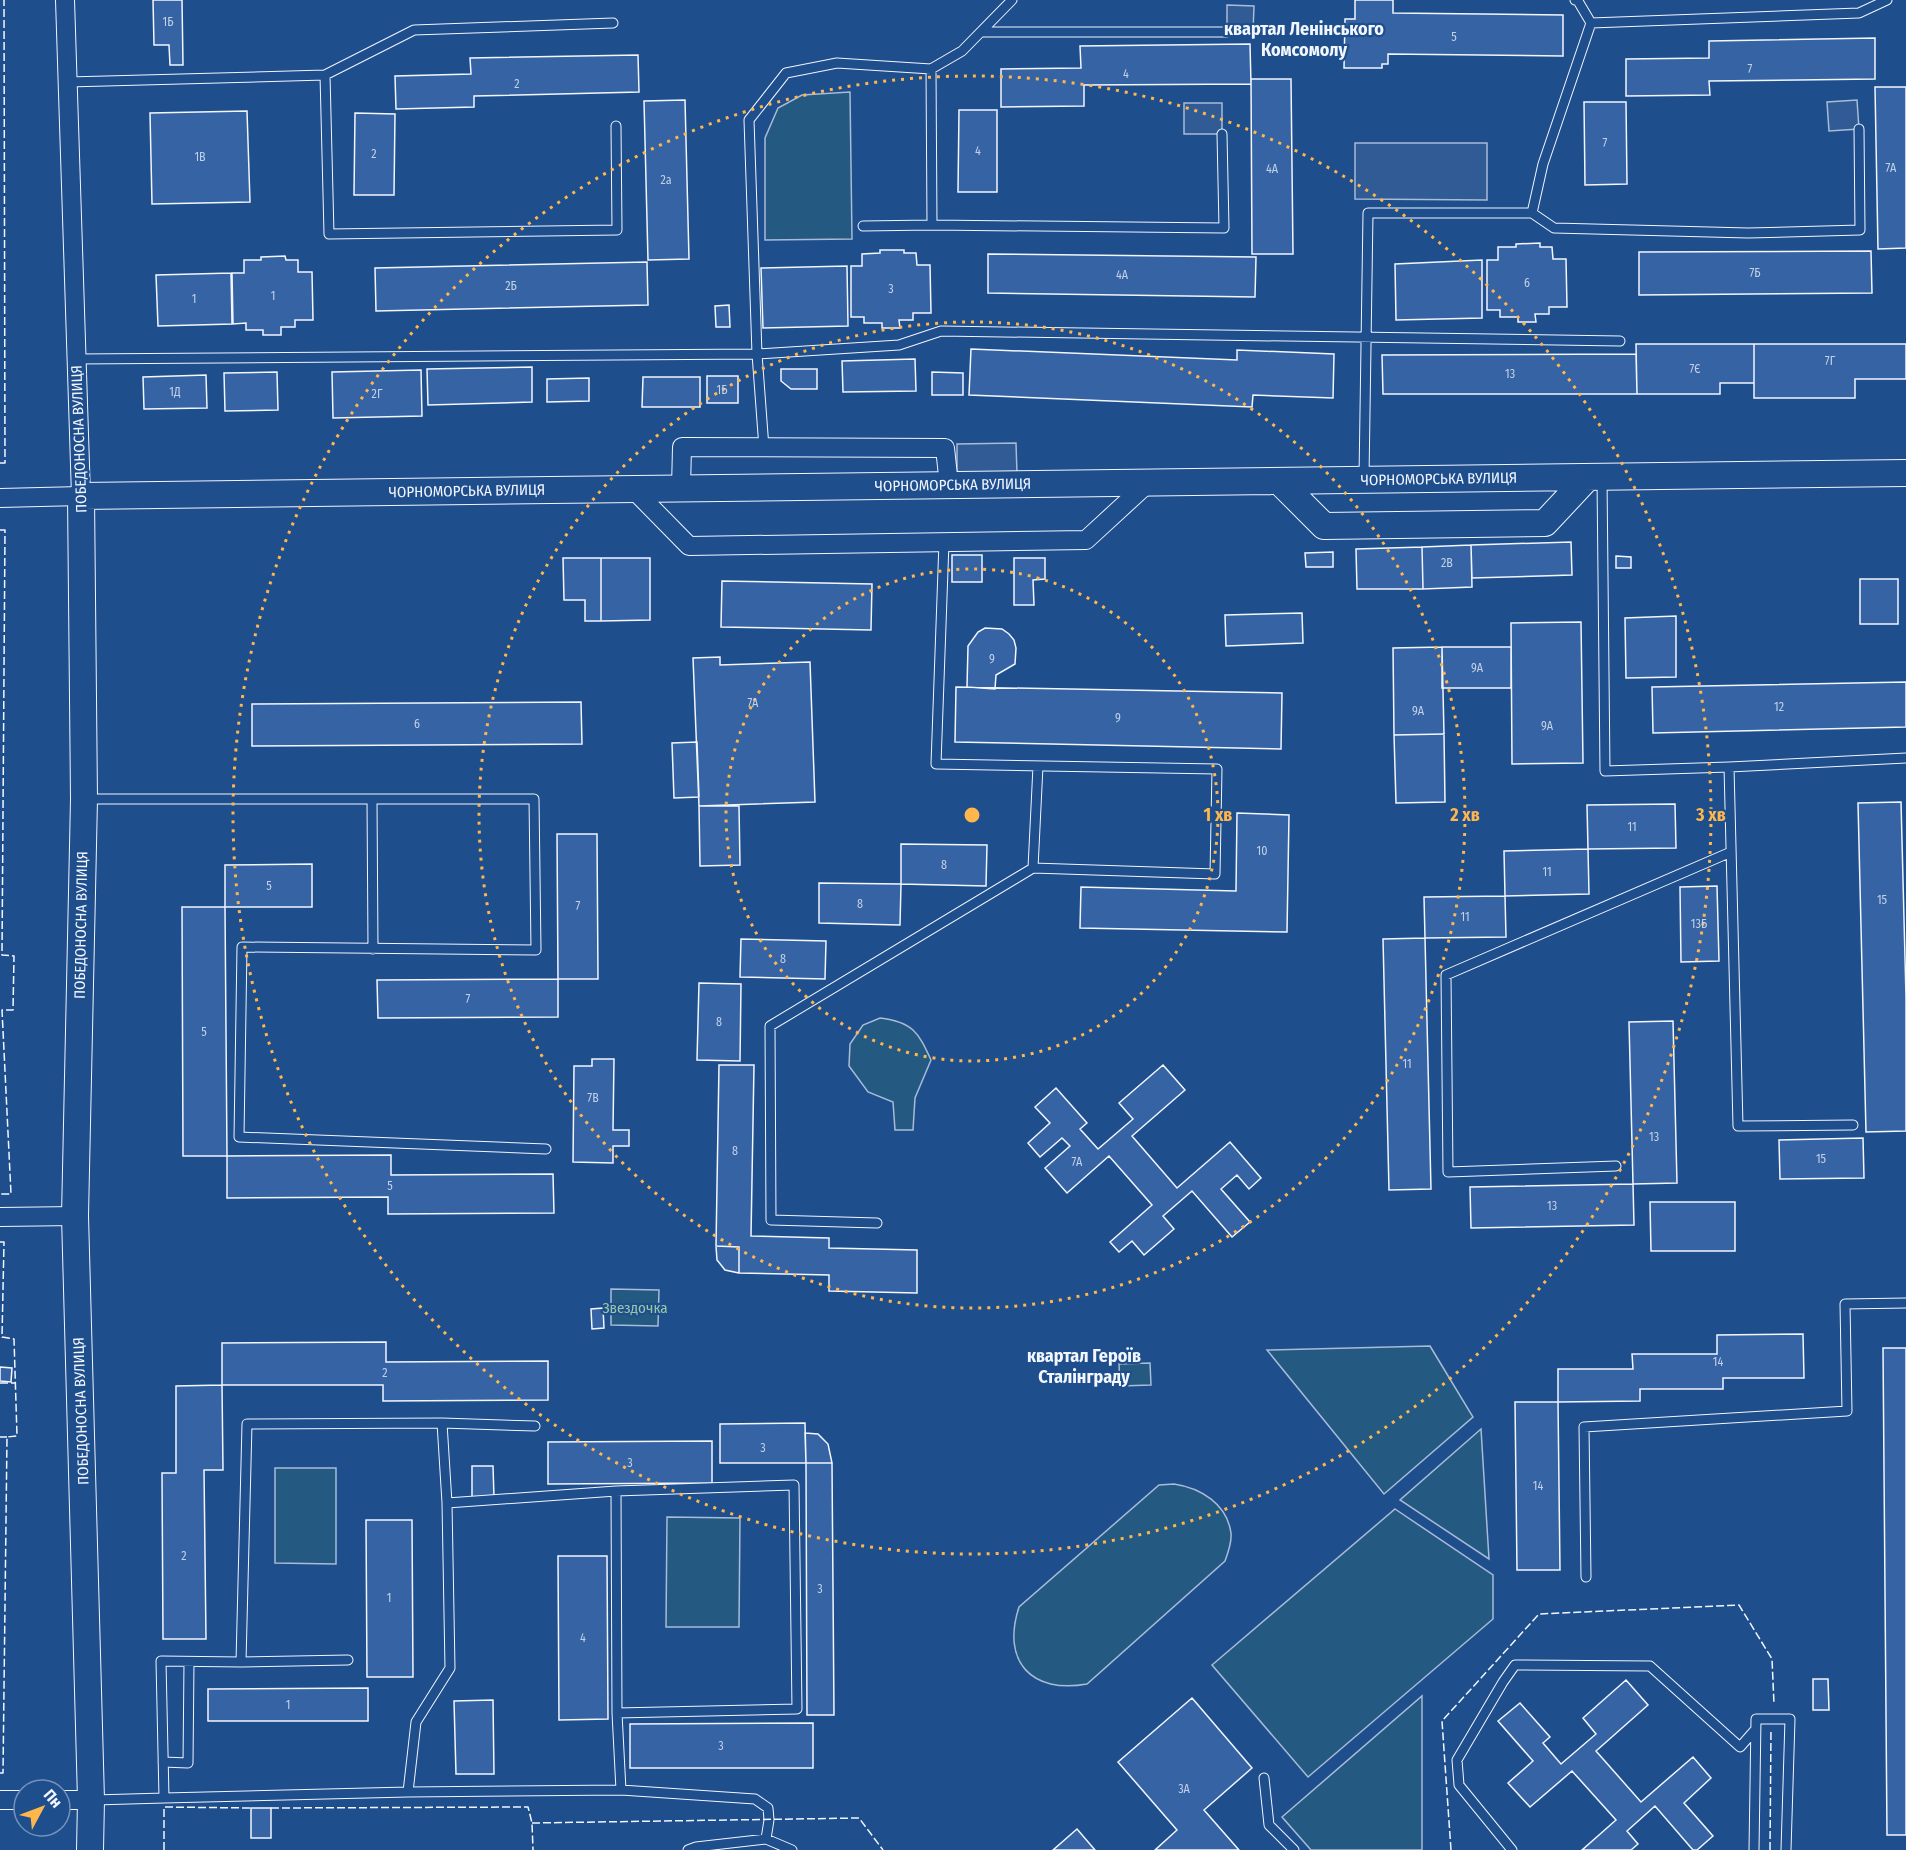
<svg xmlns="http://www.w3.org/2000/svg" width="1906" height="1850" font-family="'Fira Sans Condensed',sans-serif">
<style>
.green{fill:#245a82;stroke:#a8bbd7;stroke-width:1.5}
.parking{fill:#305b95;stroke:#a8bbd7;stroke-width:1.5}
.building{fill:#3563a3;stroke:#f2f6ff;stroke-width:1.5}
.lines{fill:none;stroke-linecap:round;stroke-linejoin:round}
.lane-casing{stroke:#f2f6ff;stroke-width:11}
.street-casing{stroke:#f2f6ff;stroke-width:20}
.secondary-casing{stroke:#f2f6ff;stroke-width:28}
.lane{stroke:#1f4e8c;stroke-width:9}
.street{stroke:#1f4e8c;stroke-width:18}
.secondary{stroke:#1f4e8c;stroke-width:26}
.fence{stroke:#f2f6ff;stroke-width:1.5;stroke-dasharray:8 3;stroke-linecap:butt}
.ring{fill:none;stroke:#ffb74d;stroke-width:3;stroke-dasharray:3 6}
.labels{text-anchor:middle;dominant-baseline:central;stroke-width:4.5;stroke-linejoin:round;paint-order:stroke}
.number-label{font-size:12px;fill:#c3d1e8}
.street-label{font-size:15px;fill:#f2f6ff;stroke:#1f4e8c}
.park-label{font-size:15px;fill:#97c8a6;stroke:#1f4e8c}
.quarter-label{font-size:18px;font-weight:bold;fill:#f2f6ff;stroke:#1f4e8c}
.centre{fill:#ffb74d;stroke:#1f4e8c;stroke-width:3}
.ring-label{font-size:18px;text-anchor:middle;font-weight:bold;fill:#ffb74d;stroke:#1f4e8c;stroke-width:4.5;stroke-linejoin:round;paint-order:stroke}
</style>
<rect width="100%" height="100%" fill="#1f4e8c"/>
<path class="green" d="M850,92L852,239L765,240V138L778,108L802,95Z
M880,1018C913,1022 918,1032 931,1060L915,1098L913,1130H895L893,1102L868,1092L849,1066L850,1044L863,1025Z
M611,1289L659,1290L658,1326L611,1325Z
M1430,1346L1473,1417L1384,1494L1267,1350Z
M1150,1363L1151,1385L1120,1386L1119,1364Z
M1481,1429L1489,1559L1400,1500Z
M275,1468H336V1564L275,1563Z
M1174,1484C1201,1488 1227,1504 1231,1533C1232,1542 1228,1553 1225,1561L1087,1684C1032,1694 1001,1662 1019,1607L1159,1485Z
M1395,1509L1493,1575V1619L1308,1777L1212,1665Z
M667,1517L740,1518L739,1627H666Z
M1422,1696V1850H1311L1282,1817Z"/>
<path class="parking" d="M1227,5L1254,6L1253,32H1227Z
M1857,100L1859,129L1829,131L1827,102Z
M1184,103H1222V134H1184Z
M1355,143H1487V200L1355,199Z
M1016,443L1017,474H957V444Z"/>
<path class="building" d="M153,0H182L183,65H170L169,45H154Z
M1355,0H1393V13L1563,15V56L1388,54V64H1382V68H1344L1345,19H1355Z
M1875,38V79L1709,81L1710,95L1626,96V59L1709,58V41Z
M1250,44L1251,84L1084,85V106L1001,107V69L1081,68L1080,46Z
M638,55L639,92L474,96V107L396,109L395,76L471,74L470,58Z
M1251,79H1291L1293,254H1252Z
M1875,87H1906V248L1878,249Z
M685,100L689,259L648,260L644,101Z
M1584,102H1626L1627,184L1585,185Z
M959,110H997V192H958Z
M247,111L250,202L152,204L150,113Z
M355,113L395,114L394,195H354Z
M1540,243V247H1552L1553,259H1566L1567,307H1549V314H1535L1536,322H1518V317H1500V310H1487V260H1498V247H1516V244Z
M880,250H904V253H916L917,265H930L931,313H913V320H899L900,328H882V323H864V317H851V266H862V254L880,253Z
M1871,251L1872,293L1639,295V252Z
M988,254L1256,257L1255,297L988,293Z
M285,256L286,260H298V272H312L313,320H295V327H281V335H263V330H246V323L233,324L232,273H244V260H261V257Z
M1482,260V318L1396,320L1395,264Z
M647,262L648,305L376,311L375,268Z
M847,266L848,326L763,328L761,268Z
M231,273L232,324L158,326L156,275Z
M729,305L730,327H716L715,306Z
M1636,344H1754V383H1720V394H1637Z
M1754,344H1906V379H1855V398H1754Z
M971,349L1237,360V350L1334,354L1333,398L1253,395L1252,407L969,395Z
M1636,354L1637,394H1383L1382,355Z
M915,359L916,391L843,392L842,361Z
M532,367V402L428,405L427,369Z
M781,369H817V389H791L781,381Z
M421,370L422,416L333,418L332,372Z
M277,372L278,410L225,411L224,373Z
M932,372L963,373V395H932Z
M206,375L207,408L144,409L143,377Z
M707,376H738V403H707Z
M643,377H700V407H642Z
M589,378V401L547,402V379Z
M1571,542L1572,575L1472,578L1471,545Z
M1471,545L1472,587L1423,589L1422,547Z
M1422,547L1423,589H1357L1356,549Z
M1333,552V567H1306L1305,553Z
M952,555H982V582H952Z
M1616,556L1631,557V568H1616Z
M563,558H601V621H585V600H564Z
M601,558H650V620L601,621Z
M1014,558H1045V579L1033,580L1034,605H1014Z
M1860,579H1898V624H1860Z
M722,581L872,584L871,630L721,627Z
M1302,613L1303,643L1226,646L1225,615Z
M1676,616V677L1626,678L1625,618Z
M1581,622L1583,763L1512,764L1511,623Z
M985,628L1002,629L1009,634L1014,640L1016,648L1015,664L996,675L995,689L967,687L968,646L978,632Z
M1442,647L1444,734L1394,735L1393,648Z
M1442,647H1511V688H1442Z
M720,657V665L810,662L815,802L699,806L693,658Z
M1906,682V727L1653,733L1652,687Z
M956,687L1282,693L1281,749L955,742Z
M581,702L582,744L252,746V704Z
M1444,734L1445,802L1396,803L1394,735Z
M697,742L699,797L674,798L672,743Z
M1901,802L1906,997V1131L1866,1132L1858,803Z
M1675,804L1676,848L1588,849L1587,805Z
M699,806H739L740,865L700,866Z
M1237,813L1289,815L1287,932L1080,928L1081,887L1236,891Z
M557,834H597L598,979H558Z
M901,844L987,845L986,886L901,884Z
M1588,849L1589,894L1505,896L1504,851Z
M312,864V907H225V865Z
M819,883L901,884L900,925L819,923Z
M1717,886L1719,961L1681,962L1680,887Z
M1505,896L1506,937L1425,938L1424,897Z
M182,907H225L227,1156H183Z
M1425,938L1431,1189L1389,1190L1383,939Z
M741,939L826,941L825,979L740,977Z
M558,979V1017L378,1018L377,980Z
M699,983L741,984L740,1061L697,1060Z
M1673,1021L1677,1183L1633,1184L1629,1022Z
M592,1059H614L613,1130H629V1146H613V1163L573,1162L574,1066H592Z
M719,1065H754L751,1236L829,1238V1248L917,1250V1293L829,1291V1275L739,1273V1247L716,1246Z
M1163,1065L1185,1090L1132,1136L1177,1188L1230,1142L1261,1178L1249,1189L1237,1175L1221,1189L1250,1222L1232,1237L1192,1191L1163,1216L1174,1229L1144,1255L1132,1241L1119,1252L1110,1242L1152,1205L1109,1156L1067,1193L1045,1168L1070,1146L1062,1138L1040,1157L1028,1143L1050,1123L1035,1107L1056,1088L1087,1123L1080,1129L1098,1149L1133,1119L1119,1103Z
M1863,1138L1864,1178L1780,1179L1779,1140Z
M391,1155V1175L553,1174L554,1213L388,1214V1197L227,1198V1156Z
M1633,1184L1634,1225L1471,1228L1470,1187Z
M1650,1202H1735V1251H1651Z
M716,1246L739,1247V1273L725,1270L717,1260Z
M603,1308L604,1328L592,1329L591,1309Z
M1803,1334L1804,1378H1723V1389H1640V1401L1558,1402V1369H1633L1632,1354H1717V1335Z
M386,1342V1362L548,1361V1400L383,1401V1385H222V1343Z
M1883,1348H1906V1835H1887Z
M0,1367L12,1368L11,1382L0,1381Z
M222,1385L223,1470H204L206,1639H163L162,1473H176V1386Z
M1515,1402H1558L1560,1570H1517Z
M805,1423L806,1463H720V1424Z
M805,1433L818,1434L828,1444L832,1463H806Z
M712,1441V1483L548,1484V1442Z
M806,1463H832L834,1715H807Z
M472,1466H493L494,1497H472Z
M366,1520H412L413,1677H367Z
M558,1556H607L608,1719L559,1720Z
M1813,1679H1828L1829,1710H1813Z
M1626,1680L1648,1705L1596,1751L1641,1802L1693,1757L1711,1778L1684,1803L1713,1836L1697,1850H1693L1655,1806L1627,1831L1638,1844L1631,1850H1582L1616,1820L1572,1771L1530,1807L1508,1783L1533,1761L1498,1721L1520,1703L1550,1737L1543,1743L1561,1764L1596,1734L1583,1718Z
M368,1688V1721H208V1689Z
M1192,1698L1252,1768L1204,1810L1239,1850H1155L1177,1830L1118,1762Z
M493,1700L494,1774H456L454,1701Z
M813,1723V1768H630V1724Z
M251,1808H271V1838H251Z
M1077,1829L1095,1850H1053Z"/>
<g class="lines">
<defs>
<path id="lane" d="M1591,23L1859,13L1887,0
M982,32H1226
M931,69L932,225L1224,228L1222,134
M325,75L329,234L617,230L616,126
M68,82L325,75L414,30L613,23
M1532,213L1543,164L1591,23L1578,1L1575,0
M863,226L932,225
M77,359L757,354L899,345L941,331L1620,341
M764,448L757,354L749,120L786,73L837,63L931,69L962,51L1012,0
M1364,478L1368,213H1532L1554,228L1748,233L1860,230L1859,129
M1602,478L1605,771L1729,767L1906,758
M944,542L936,764L1217,769L1215,874L1033,868L1038,766
M1729,767L1738,1126L1853,1125
M86,799H534L536,950L242,947L239,1137L546,1149
M372,799L373,949
M1616,1166L1448,1172L1446,975L1731,852
M877,1223L771,1220L770,1026L1033,868
M442,1423L535,1426
M616,1491L617,1713
M1586,1577L1584,1427L1847,1411L1845,1304L1906,1303
M241,1662L348,1660
M163,1762L188,1763L189,1662
M1264,1778L1269,1825L1294,1850
M621,1790L755,1799L768,1808L769,1820L766,1839
M408,1792L416,1722L450,1668L447,1503
M94,1800L164,1798L408,1792L621,1790L617,1713L797,1709L794,1485L616,1491L447,1503L442,1423L247,1424L241,1662L161,1661L164,1798
M688,1850L696,1847L766,1839L792,1850
M1512,1850L1459,1785L1457,1760L1503,1682L1515,1665L1650,1666L1740,1747L1755,1730
M1754,1850L1756,1719H1790L1786,1850"/>
<path id="street" d="M632,488L689,546L1086,540L1148,483
M681,488L682,447L945,448L949,485
M0,498L81,496L65,0
M0,1217L75,1216
M0,1800H24
M60,1800H91"/>
<path id="secondary" d="M1279,481L1324,526L1545,523L1587,478
M90,1850L91,1800L75,1216L84,799L81,496L1906,473"/>
</defs>
<use href="#lane" class="lane-casing"/>
<use href="#street" class="street-casing"/>
<use href="#secondary" class="secondary-casing"/>
<use href="#lane" class="lane"/>
<use href="#street" class="street"/>
<use href="#secondary" class="secondary"/>
<path class="fence" d="M0,463H5L4,0
M0,530H5L2,955L14,956L13,1010H2L11,1194H0
M0,1242H4L2,1337L14,1339L17,1436L7,1437L3,1773H0
M0,1383H15
M0,1437H7
M271,1808L528,1807L532,1823L533,1850
M532,1823L859,1818L883,1850
M164,1850V1807L251,1808
M1451,1850L1442,1721L1539,1614L1739,1605L1772,1659L1774,1704
M1770,1850L1771,1729"/>
</g>
<g class="ring">
<circle cx="972" cy="815" r="246"/>
<circle cx="972" cy="815" r="493"/>
<circle cx="972" cy="815" r="739"/>
</g>
<g class="labels">
<g class="number-label">
<text x="168" y="22">1Б</text>
<text x="1454" y="37">5</text>
<text x="1750" y="69">7</text>
<text x="1126" y="74">4</text>
<text x="517" y="84">2</text>
<text x="1605" y="143">7</text>
<text x="978" y="151">4</text>
<text x="374" y="154">2</text>
<text x="200" y="157">1В</text>
<text x="1891" y="168">7А</text>
<text x="1272" y="169">4А</text>
<text x="666" y="180">2а</text>
<text x="1755" y="273">7Б</text>
<text x="1122" y="275">4А</text>
<text x="1527" y="283">6</text>
<text x="511" y="286">2Б</text>
<text x="891" y="289">3</text>
<text x="273" y="296">1</text>
<text x="194" y="299">1</text>
<text x="1830" y="361">7Г</text>
<text x="1695" y="369">7Є</text>
<text x="1510" y="374">13</text>
<text x="722" y="390">1Б</text>
<text x="175" y="392">1Д</text>
<text x="377" y="394">2Г</text>
<text x="1447" y="563">2В</text>
<text x="992" y="659">9</text>
<text x="1477" y="668">9А</text>
<text x="753" y="703">7А</text>
<text x="1779" y="707">12</text>
<text x="1418" y="711">9А</text>
<text x="1118" y="718">9</text>
<text x="417" y="724">6</text>
<text x="1547" y="726">9А</text>
<text x="1632" y="827">11</text>
<text x="1262" y="851">10</text>
<text x="944" y="865">8</text>
<text x="1547" y="872">11</text>
<text x="269" y="886">5</text>
<text x="1882" y="900">15</text>
<text x="860" y="904">8</text>
<text x="578" y="906">7</text>
<text x="1465" y="917">11</text>
<text x="1699" y="924">13Б</text>
<text x="783" y="959">8</text>
<text x="468" y="999">7</text>
<text x="719" y="1022">8</text>
<text x="204" y="1032">5</text>
<text x="1407" y="1064">11</text>
<text x="593" y="1098">7В</text>
<text x="1654" y="1137">13</text>
<text x="735" y="1151">8</text>
<text x="1821" y="1159">15</text>
<text x="1077" y="1162">7А</text>
<text x="390" y="1186">5</text>
<text x="1552" y="1206">13</text>
<text x="1718" y="1362">14</text>
<text x="385" y="1373">2</text>
<text x="763" y="1448">3</text>
<text x="630" y="1463">3</text>
<text x="1538" y="1486">14</text>
<text x="184" y="1556">2</text>
<text x="820" y="1589">3</text>
<text x="389" y="1598">1</text>
<text x="583" y="1638">4</text>
<text x="288" y="1705">1</text>
<text x="721" y="1746">3</text>
<text x="1184" y="1789">3А</text>
</g>
<g class="street-label">
<text transform="translate(79 439) rotate(-92)">ПОБЕДОНОСНА ВУЛИЦЯ</text>
<text transform="translate(1439 479) rotate(-1)">ЧОРНОМОРСЬКА ВУЛИЦЯ</text>
<text transform="translate(953 485) rotate(-1)">ЧОРНОМОРСЬКА ВУЛИЦЯ</text>
<text transform="translate(467 491) rotate(-1)">ЧОРНОМОРСЬКА ВУЛИЦЯ</text>
<text transform="translate(81 925) rotate(-89)">ПОБЕДОНОСНА ВУЛИЦЯ</text>
<text transform="translate(81 1411) rotate(-92)">ПОБЕДОНОСНА ВУЛИЦЯ</text>
</g>
<g class="park-label">
<text x="635" y="1308">Звездочка</text>
</g>
<g class="quarter-label">
<text x="1304" y="29">квартал Ленінського<tspan x="1304" dy="21">Комсомолу</tspan></text>
<text x="1084" y="1356">квартал Героїв<tspan x="1084" dy="21">Сталінграду</tspan></text>
</g>
</g>
<circle cx="972" cy="815" r="9" class="centre"/>
<g class="ring-label">
<text x="1218" y="821">1 хв</text>
<text x="1465" y="821">2 хв</text>
<text x="1711" y="821">3 хв</text>
</g>
<g transform="translate(42 1808) rotate(49)"><circle r="28" fill="#1f4e8c" stroke="#7391ba" stroke-width="1.5"/>
<path d="M0-4.5L10 22L0 15L-10 22Z" fill="#ffb74d"/>
<text y="-9" font-size="16" font-weight="bold" text-anchor="middle" fill="#f2f6ff">Пн</text>
</g>
</svg>
